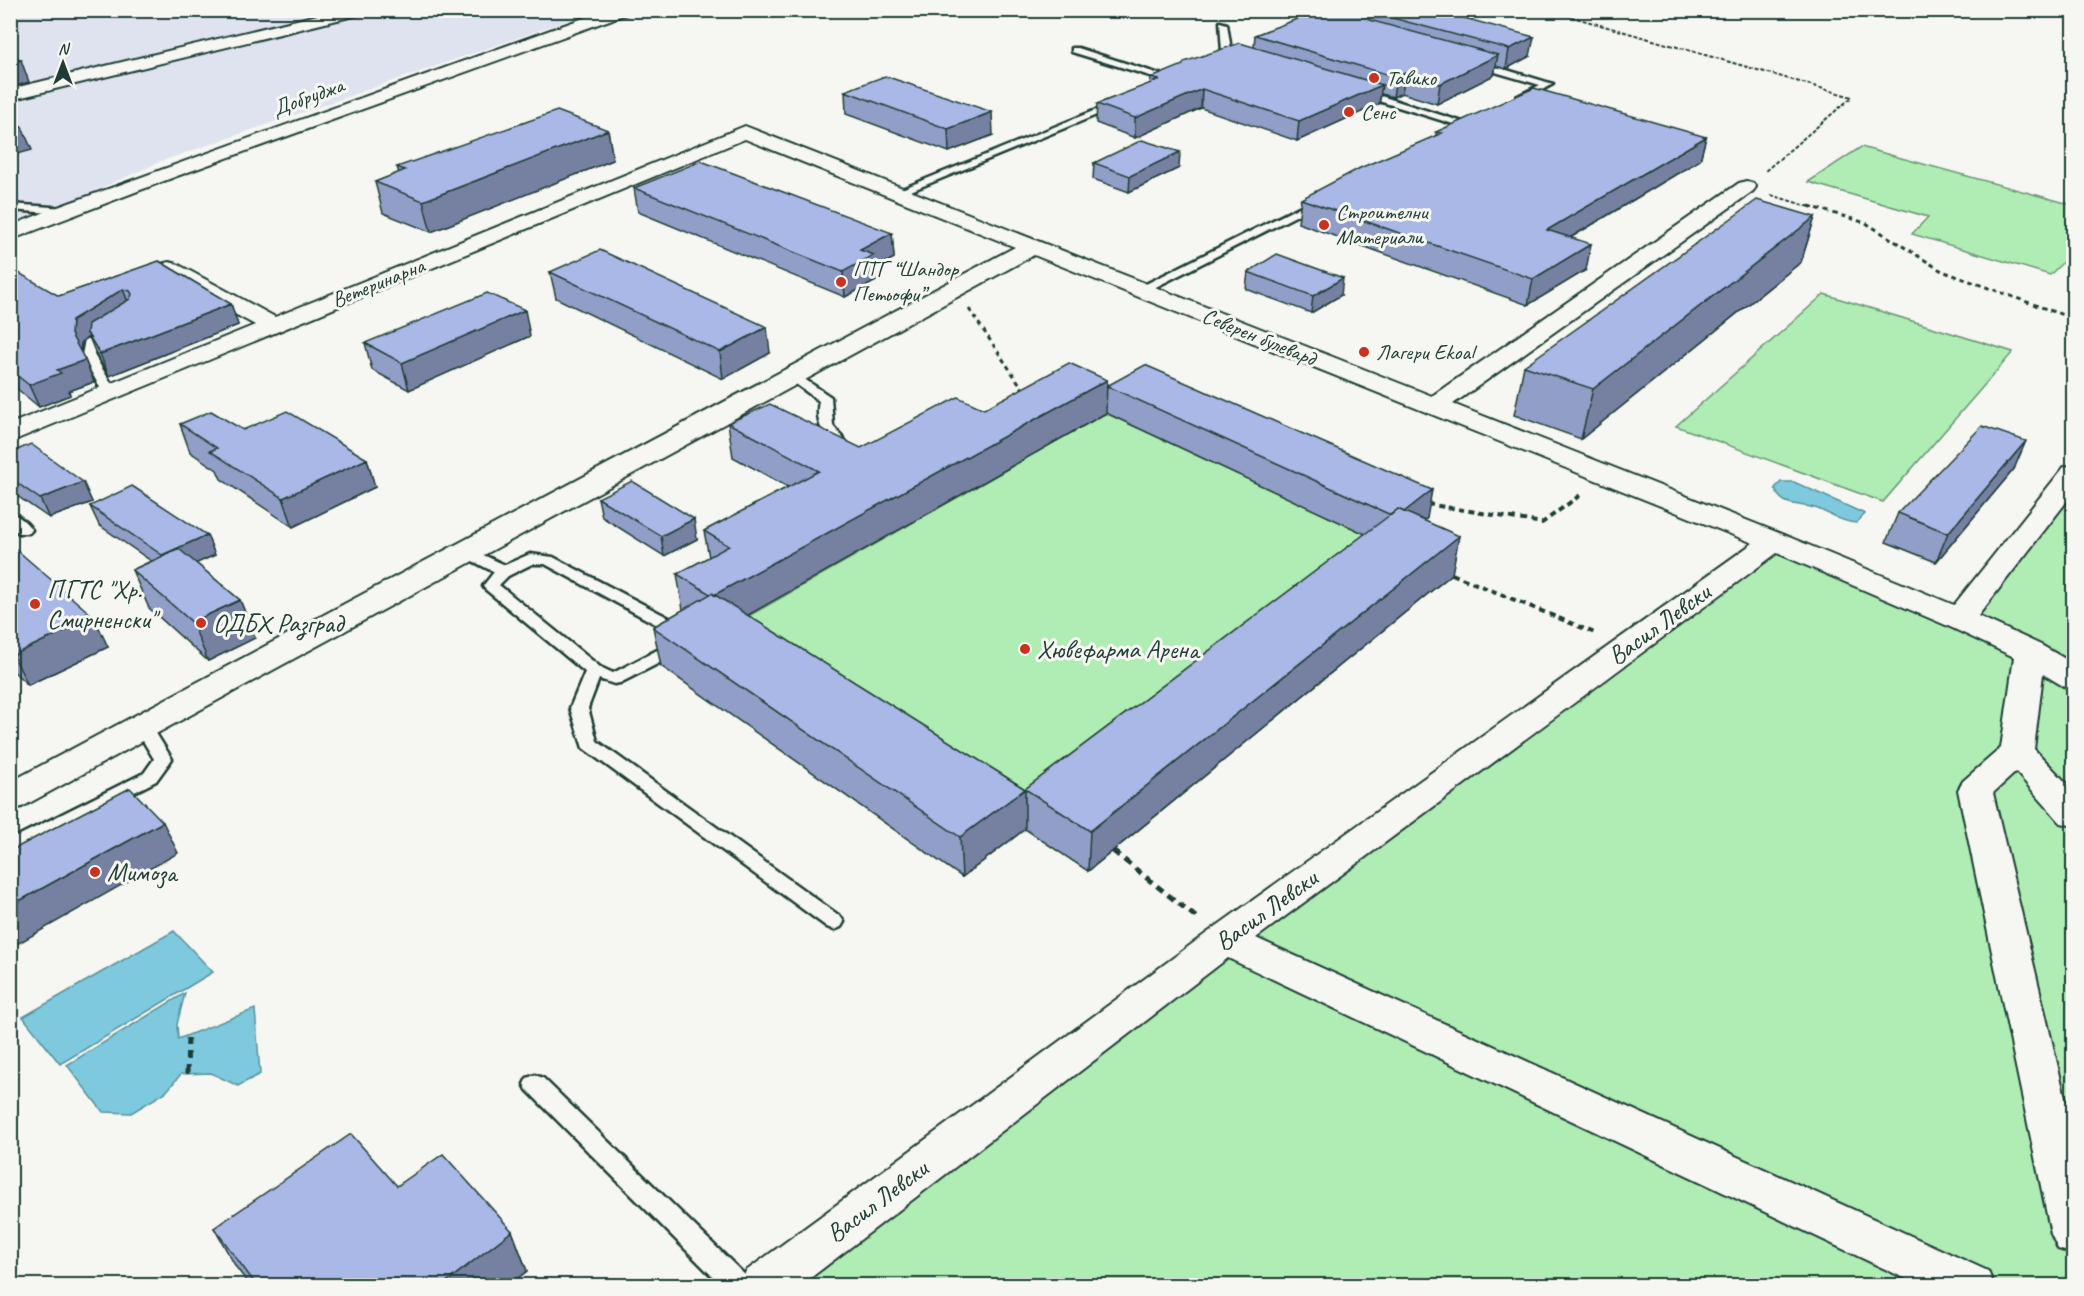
<svg xmlns="http://www.w3.org/2000/svg" width="2084" height="1296" font-family="Caveat,sans-serif">
<style>
.built{fill:#dfe3ef}
.green{fill:#afedb4;stroke:#679574;stroke-width:1.5}
.water{fill:#7ec9de;stroke:#58919a;stroke-width:1.5}
.lines{fill:none;stroke-linecap:round;stroke-linejoin:round}
.lane-casing{stroke:#1f3d34;stroke-width:5}
.street-casing{stroke:#1f3d34;stroke-width:4}
.path-far3{stroke:#1f3d34;stroke-width:2;stroke-dasharray:4 2;stroke-linecap:butt}
.path-far2{stroke:#1f3d34;stroke-width:3;stroke-dasharray:4.5 4;stroke-linecap:butt}
.path-far1{stroke:#1f3d34;stroke-width:4;stroke-dasharray:6 4.5;stroke-linecap:butt}
.path{stroke:#1f3d34;stroke-width:5;stroke-dasharray:8 6;stroke-linecap:butt}
.lane{fill:#f6f6f2;fill-rule:evenodd}
.street{fill:#f6f6f2;fill-rule:evenodd}
.wall{fill:#919ec7;stroke:#1f3d34;stroke-width:1.5;fill-rule:evenodd}
.shaded-wall{fill:#7681a2;stroke:#1f3d34;stroke-width:1.5}
.building{fill:#a9b8e7;stroke:#1f3d34;stroke-width:1.5}
.poi-dot{fill:#c8321e;stroke:#f6f6f2;stroke-width:2}
.labels{text-anchor:middle;dominant-baseline:central;stroke-width:6;stroke-linejoin:round;paint-order:stroke}
.far-poi-label{font-size:22px;fill:#1f3d34;stroke:#f6f6f2;text-anchor:start}
.far-street-label{font-size:22px;fill:#1f3d34;stroke:#f6f6f2}
.poi-label{font-size:26px;fill:#1f3d34;stroke:#f6f6f2;text-anchor:start}
.street-label{font-size:26px;fill:#1f3d34;stroke:#f6f6f2}
</style>
<rect width="100%" height="100%" fill="#f6f6f2"/>
<filter id="ink" filterUnits="userSpaceOnUse"><feTurbulence type="fractalNoise" baseFrequency=".0167" numOctaves="2"/><feDisplacementMap in="SourceGraphic" scale="12" xChannelSelector="R" yChannelSelector="G"/><feConvolveMatrix kernelMatrix="1 2 1 2 8 2 1 2 1" color-interpolation-filters="sRGB"/></filter>
<g filter="url(#ink)">
<path class="built" d="M11,11H595L162,161L11,228Z"/>
<path class="green" d="M1861,147L2073,205V252L2050,275L1912,234L1928,217L1808,182Z
M1824,294L2013,352L1883,502L1676,426Z
M1106,413L1452,574L1088,871L1025,829L962,877L661,666Z
M2073,490V1285L784,1286L1763,544L1967,629Z"/>
<path class="water" d="M1781,482H1794L1865,514L1856,523C1840,522 1830,513 1815,508C1799,503 1781,508 1775,488Z
M174,931L213,972L60,1064L23,1017Z
M185,993L177,1024L178,1039L255,1009L260,1074L238,1086L211,1073L181,1074L166,1092L131,1113L103,1112L67,1065Z"/>
<g class="lines">
<defs>
<path id="lane" d="M1220,22L1227,24L1231,50L1245,55V59H1239L1222,52Z
M1072,48H1078L1181,81L1173,83L1072,52Z
M1471,61H1477L1553,84L1522,101H1516V97L1540,85L1471,65Z
M1356,90H1362L1472,125L1463,127L1356,94Z
M1113,103L1121,105L901,195L897,196L892,193Z
M1319,197L1323,198V202L1144,293L1140,294L1134,290Z
M10,204L65,208L71,211L65,214L10,210Z
M109,326L115,330L95,344L94,355L117,393L110,397L103,393L82,355L85,339Z
M794,372L831,397L833,426L849,445L847,448H837C822,433 815,423 819,401L789,379L787,376Z
M10,513C19,515 27,523 32,530L29,533H19L10,526Z
M466,547L505,565L530,554L553,557L673,620L682,637L679,653L620,683L614,684L599,679L588,708L597,741L841,917L844,922L841,927L834,930L827,927L583,748L570,708L585,672L485,589L483,586L494,572L461,555L458,552L461,549ZM532,564H545L661,627L666,637L665,646L613,673L600,667L499,585L508,576Z
M143,720L149,722L172,759L156,781L10,856V840L144,773L154,759L134,726L137,722Z
M535,1075L543,1078L748,1278L751,1286H722L527,1090L524,1084L527,1078Z"/>
<path id="street" d="M338,10H368L366,13L10,100V89Z
M606,10H631L629,13L177,176L10,240V226L58,207Z
M745,126L1432,396L1739,183L1746,181L1753,183L1756,187L1753,191L1453,404L1784,535L1954,605L2064,467L2074,465V492L1978,616L2041,645L2074,664V689L2063,686L2043,674L2034,749L2074,791V826L2061,823L2016,772L1993,793L2074,1135V1254L2058,1249L2051,1234L1958,790L1963,781L2001,748L2014,657L1948,626L1777,553L1256,938L1988,1271L1994,1286H1921L1228,958L800,1286H740L746,1271L1211,930L1753,543L1034,255L22,807L10,810V782L1015,247L745,139L10,442V424L255,325L161,274L158,269L161,264L169,262L177,264L275,317Z"/>
</defs>
<use href="#lane" class="lane-casing"/>
<use href="#street" class="street-casing"/>
<path class="path-far3" d="M1548,10L1852,97L1764,172
M1771,195L1814,208"/>
<path class="path-far2" d="M1809,206L1866,223L1942,271L2074,319
M969,309L1025,392"/>
<path class="path-far1" d="M1427,504L1542,523L1583,493
M1452,574L1597,634"/>
<path class="path" d="M1113,851L1197,918
M187,1074L188,1035"/>
<use href="#lane" class="lane"/>
<use href="#street" class="street"/>
</g>
<path class="wall" d="M1321,10H1435L1530,56L1506,69L1496,66L1494,75L1437,104L1402,93L1393,97L1381,94L1379,104L1297,141L1201,108L1135,138L1096,123L1097,104L1150,84L1151,78L1254,47L1255,35Z
M845,91L993,135L949,152L846,114Z
M608,130L613,160L431,232L383,213L375,182L399,173L397,167Z
M1436,132L1706,137L1700,160L1570,238L1586,270L1528,305L1298,223L1301,199L1436,136Z
M1094,163L1179,168L1129,192L1093,179Z
M634,188L892,233L894,258L875,268L876,281L845,297L638,212Z
M1815,217L1801,262L1581,439L1514,415L1524,366Z
M159,261L231,304L238,325L109,376L96,354L89,337L81,342L80,351L85,360L94,382L69,391L70,395L39,407L10,383V276L59,296Z
M550,272L770,353L723,379L556,298Z
M1248,272L1341,295L1311,313L1246,289Z
M530,336L409,390L372,370L365,343Z
M1107,380V386L1427,518L1424,521L1452,574L1088,871L1025,829L962,877L661,666L653,627L683,610L677,574L709,557L704,531L788,487L733,457L728,423L861,448L984,409ZM1106,413L1365,534L1025,789L747,615Z
M180,424L243,430L367,459L375,487L293,527L221,479L217,470L190,452Z
M10,453L83,482L92,502L49,518L10,491Z
M2014,469L1936,562L1886,542L1898,513Z
M598,498L697,539L664,556L602,517Z
M90,506L207,535L215,555L196,563L240,600L255,638L208,661L149,608L132,570L151,561L99,525Z
M10,544L108,647L28,685L10,668Z
M397,1186L512,1231L527,1271L508,1286H250L236,1267L214,1228Z"/>
<path class="shaded-wall" d="M1534,37L1530,56L1506,69L1509,49Z
M1498,55L1494,75L1437,104L1440,84Z
M21,60L29,82L10,88V63Z
M1405,73L1402,93L1393,97L1396,77Z
M1382,85L1379,104L1297,141L1299,121Z
M1202,89L1201,108L1135,138V118Z
M992,112L993,135L949,152L948,129Z
M22,127L32,150L10,156V130Z
M608,130L613,160L431,232L423,201Z
M1706,137L1700,160L1541,255L1547,230Z
M1180,152L1179,168L1129,192L1130,176Z
M1815,217L1801,262L1581,439L1593,389Z
M892,233L894,258L875,268L876,281L845,297L843,272L860,250Z
M1591,244L1586,270L1528,305L1533,279Z
M1343,278L1341,295L1311,313L1313,296Z
M123,289L131,310L87,333L89,337L81,342L80,356L71,334L72,320Z
M231,304L238,325L109,376L100,354Z
M525,310L530,336L409,390L402,363Z
M767,327L770,353L723,379L720,352Z
M85,360L94,382L69,391L70,395L39,407L29,385L57,370Z
M1107,380L1106,413L718,632L712,596Z
M2026,441L2014,469L1936,562L1948,533Z
M367,459L375,487L293,527L283,498Z
M83,482L92,502L49,518L40,499Z
M1432,490L1427,518L1392,546L1397,517Z
M694,519L697,539L664,556L661,536Z
M207,535L215,555L170,575L162,555Z
M1459,536L1452,574L1088,871L1090,831Z
M240,600L255,638L208,661L192,622Z
M94,617L108,647L28,685L13,655Z
M1025,789V829L962,877L960,837Z
M163,822L178,853L10,948V906Z
M512,1231L527,1271L508,1286H441Z"/>
<path class="building" d="M1321,10H1435L1534,37L1509,49L1370,12L1367,14L1369,20L1498,55L1440,84L1405,73L1396,77L1255,35Z
M1240,43L1382,85L1299,121L1202,89L1135,118L1097,104L1159,80L1151,78L1183,65L1184,62Z
M10,56L21,60L10,63Z
M885,76L992,112L948,129L845,91Z
M1534,88L1706,137L1547,230L1591,244L1533,279L1301,199L1360,168L1442,133L1436,132Z
M557,111L608,130L423,201L375,182L405,170L397,167Z
M10,119L22,127L10,130Z
M1142,140L1180,152L1130,176L1094,163Z
M701,161L892,233L860,250L874,255L843,272L634,188Z
M1757,200L1815,217L1593,389L1524,366Z
M600,250L767,327L720,352L550,272Z
M1277,254L1343,278L1313,296L1248,272Z
M159,261L231,304L100,354L87,333L88,324L130,299L132,294L130,291L123,289L72,320L71,334L85,360L57,370L61,373L29,385L10,370V276L19,273L59,296Z
M487,293L525,310L402,363L365,343Z
M1069,363L1107,380L714,595L712,593L710,594L677,574L729,546L704,531L819,471L728,423L770,404L861,448L958,397L984,409Z
M1145,365L1432,490L1404,512L1398,509L1391,515L1107,386Z
M211,411L243,430L287,411L367,459L283,498L210,451L217,448L180,424Z
M1982,426L2026,441L1948,533L1898,513Z
M31,444L83,482L40,499L10,478V453Z
M632,481L694,519L661,536L598,498Z
M132,486L207,535L162,555L90,506Z
M1398,509L1459,536L1090,831L1025,789Z
M10,544L94,617L13,655L10,653Z
M179,549L240,600L192,622L132,570Z
M712,593L1025,789L960,837L653,627Z
M130,788L163,822L10,906V851Z
M351,1134L397,1186L443,1154L512,1231L441,1286H257L214,1228Z"/>
</g>
<g class="poi-dot">
<circle cx="1374" cy="78" r="6"/>
<circle cx="1349" cy="112" r="6"/>
<circle cx="1324" cy="225" r="6"/>
<circle cx="841" cy="282" r="6"/>
<circle cx="1364" cy="352" r="6"/>
<circle cx="35" cy="604" r="6"/>
<circle cx="201" cy="623" r="6"/>
<circle cx="1025" cy="649" r="6"/>
<circle cx="95" cy="872" r="6"/>
</g>
<g class="labels">
<g class="far-poi-label">
<text x="1386" y="78">Тавико</text>
<text x="1361" y="112">Сенс</text>
<text x="1336" y="212">Строителни<tspan x="1336" dy="25">Материали</tspan></text>
<text x="853" y="269">ПТГ “Шандор<tspan x="853" dy="25">Петьофи”</tspan></text>
<text x="1376" y="352">Лагери Ekoal</text>
</g>
<g class="far-street-label">
<text transform="translate(308 97) rotate(-20)">Добруджа</text>
<text transform="translate(378 283) rotate(-22)">Ветеринарна</text>
<text transform="translate(1259 337) rotate(22)">Северен булевард</text>
</g>
<g class="poi-label">
<text x="47" y="589">ПГТС "Хр.<tspan x="47" dy="30">Смирненски"</tspan></text>
<text x="213" y="623">ОДБХ Разград</text>
<text x="1037" y="649">Хювефарма Арена</text>
<text x="107" y="872">Мимоза</text>
</g>
<g class="street-label">
<text transform="translate(1659 624) rotate(-36)">Васил Левски</text>
<text transform="translate(1266 910) rotate(-36)">Васил Левски</text>
<text transform="translate(877 1201) rotate(-37)">Васил Левски</text>
</g>
</g>
<rect width="2084" height="1296" fill="none" stroke="#f6f6f2" stroke-width="36"/>
<rect x="18" y="18" width="2048" height="1260" fill="none" stroke="#1f3d34" stroke-width="2" filter="url(#ink)"/>
<g transform="translate(63 63)" stroke="#f6f6f2" stroke-width="4.5" paint-order="stroke">
<path d="M0-4.5L10 22L0 15L-10 22Z" fill="#1f3d34"/>
<text y="-9" font-size="16" font-weight="bold" text-anchor="middle" fill="#1f3d34">N</text>
</g>
</svg>
